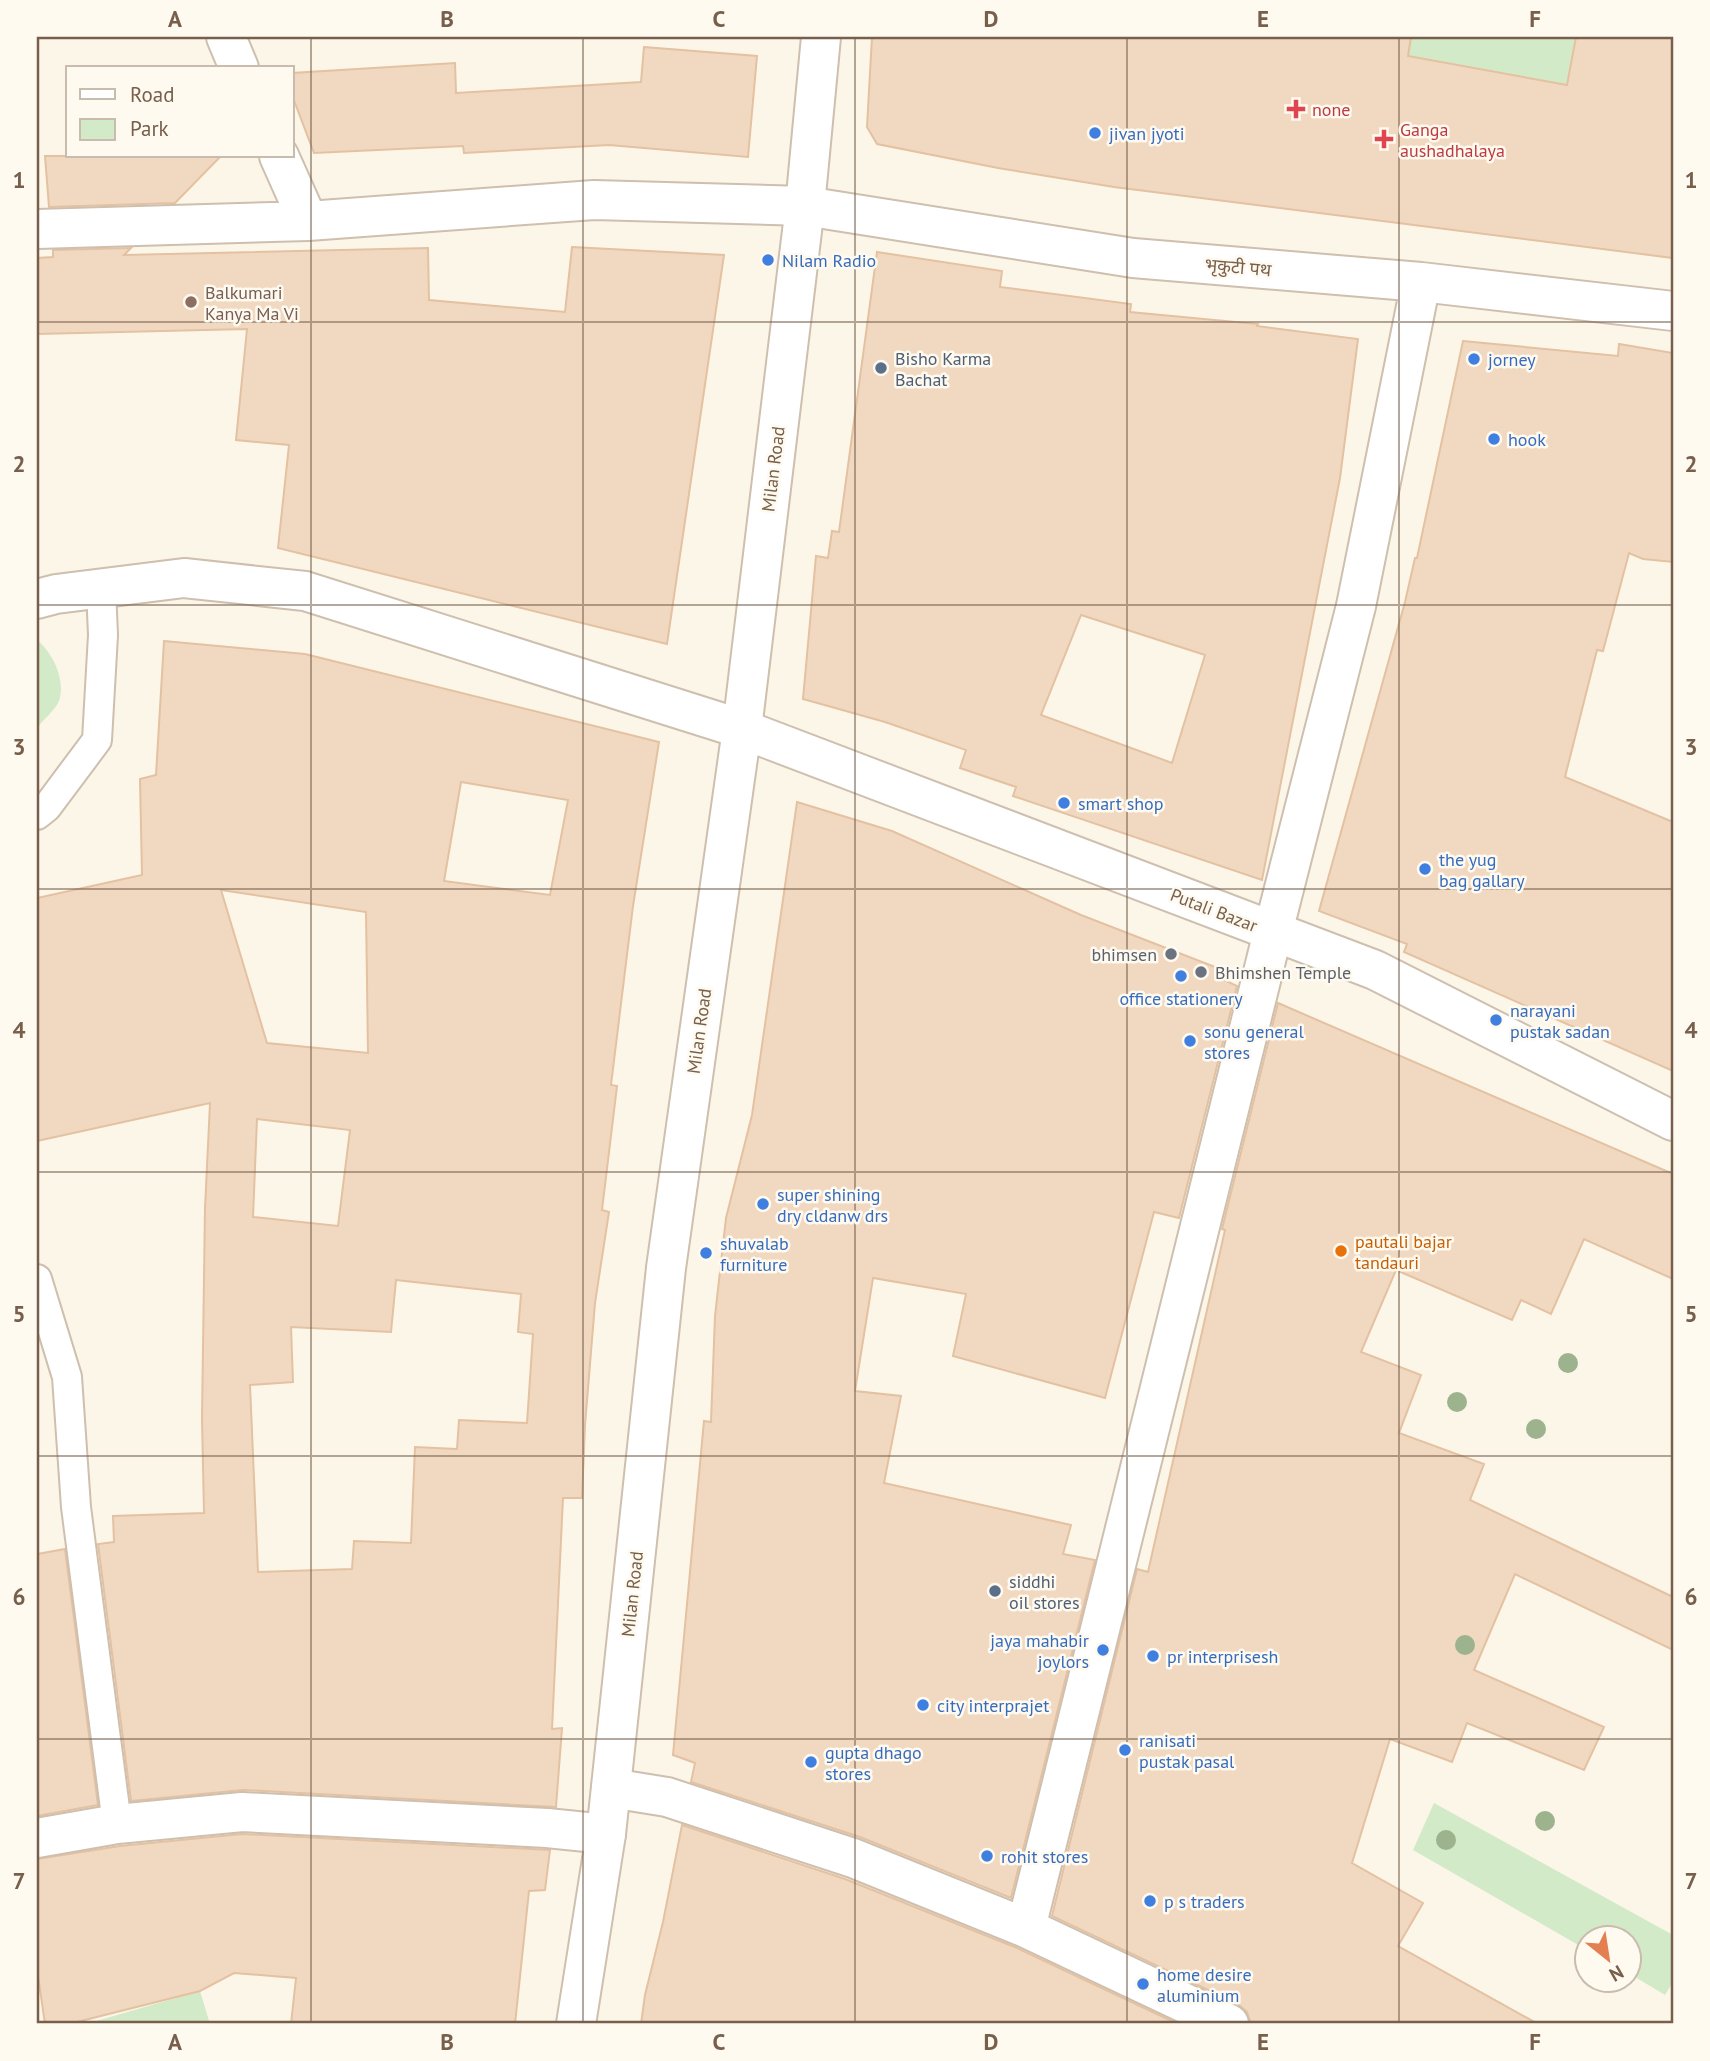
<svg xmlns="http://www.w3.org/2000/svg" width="1710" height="2061" font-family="'PT Sans','Noto Sans Devanagari',sans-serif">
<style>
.green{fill:#d2eac7}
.building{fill:#f1d9c1;stroke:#e4c1a1;stroke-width:2;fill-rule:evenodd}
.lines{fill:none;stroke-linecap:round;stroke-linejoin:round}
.service-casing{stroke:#cebfae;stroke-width:32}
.minor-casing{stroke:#cebfae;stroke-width:42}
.tertiary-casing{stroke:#cebfae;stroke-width:42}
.service{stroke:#fff;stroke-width:28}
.minor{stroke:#fff;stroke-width:38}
.tertiary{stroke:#fff;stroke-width:38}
.tree{fill:#9db38e}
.grid{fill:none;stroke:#775f4c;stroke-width:2;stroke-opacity:0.55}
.health-dot{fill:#e0444e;stroke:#fffaef;stroke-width:2.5}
.shop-dot{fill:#3f7fe0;stroke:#fffaef;stroke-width:2.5}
.education-dot{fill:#8d6e63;stroke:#fffaef;stroke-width:2.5}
.service-dot{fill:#5c6f8a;stroke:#fffaef;stroke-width:2.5}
.worship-dot{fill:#6b7280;stroke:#fffaef;stroke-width:2.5}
.food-dot{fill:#e8710a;stroke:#fffaef;stroke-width:2.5}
.labels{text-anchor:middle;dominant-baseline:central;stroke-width:5;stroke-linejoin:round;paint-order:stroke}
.health-label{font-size:18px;fill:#be3a42;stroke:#fffaef;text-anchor:start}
.shop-label{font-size:18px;fill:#366cbe;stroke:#fffaef;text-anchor:start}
.street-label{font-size:18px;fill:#775f4c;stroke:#fffaef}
.education-label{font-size:18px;fill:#785e54;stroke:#fffaef;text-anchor:start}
.service-label{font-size:18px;fill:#4e5e75;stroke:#fffaef;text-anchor:start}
.worship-label{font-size:18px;fill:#5b616d;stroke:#fffaef;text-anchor:end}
.food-label{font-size:18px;fill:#c56008;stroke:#fffaef;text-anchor:start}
.neatline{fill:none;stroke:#775f4c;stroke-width:2.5}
.grid-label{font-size:23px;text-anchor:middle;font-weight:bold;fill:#775f4c}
</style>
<rect width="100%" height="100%" fill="#fcf6e9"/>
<path class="green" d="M1411,37H1576L1552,161L1505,152L1517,76L1408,58Z
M37,640C53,653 66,680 59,701C55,710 43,720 37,728Z
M1434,1803L1673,1935V1982L1665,1995L1630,1974V1938H1588L1587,1950L1413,1850Z
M200,1991L210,2024H86Z"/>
<path class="building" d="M872,37H1411L1408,56L1567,85L1576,37H1673V258L1114,187L998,168L877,144L867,127Z
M644,47L757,56L748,157L609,145L464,153L463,146L314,153L292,95V73L455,63L456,93L641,82Z
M45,156H221L175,203L49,207Z
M572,247L724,255L667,644L278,548L289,445L236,440L247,329L37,334V258L53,257V250L131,248L124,255L428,248L429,300L565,312Z
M877,252L1002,271L1000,287L1131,304L1130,312L1258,324L1257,326L1358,339L1340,478L1262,880L1013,796L1016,787L960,768L966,750L885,722L803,699L816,556L828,558L832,531L839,532ZM1081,615L1205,655L1172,763L1041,715Z
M1463,341L1618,356L1619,344L1673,353V562L1643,559L1629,553L1603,651L1597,650L1565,777L1673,822V1071L1404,952L1407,944L1319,911L1405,602L1415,558H1417Z
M164,641L305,654L659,742L633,906L611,1085L617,1086L602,1210L609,1212L595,1303L585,1425L582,1498H563L552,1729L562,1728L556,1807L243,1790L131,1801L98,1544L114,1542L113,1516L204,1513L202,1418L205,1208L210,1103L37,1141V898L142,875L140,779L156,775ZM461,782L568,800L550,895L444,881ZM221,890L366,912L368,1053L267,1043ZM257,1119L350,1130L338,1226L253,1217ZM396,1280L521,1294L518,1332L533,1334L527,1423L459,1420L457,1449L415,1447L411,1543L354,1541L352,1569L258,1572L250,1385L293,1382L291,1327L391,1332Z
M797,802L892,831L1081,915L1223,970L1220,978L1237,986L1179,1218L1154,1212L1105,1398L953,1356L966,1294L873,1278L855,1391L901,1396L884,1483L1071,1525L1063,1554L1095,1560L1011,1898L860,1837L691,1782L695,1763L673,1755L704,1421L711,1422L715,1316L726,1218L752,1115Z
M1278,1003L1673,1174V1279L1584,1239L1551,1314L1521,1300L1512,1320L1396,1270L1361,1352L1421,1375L1399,1433L1484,1464L1470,1500L1673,1597V1650L1515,1574L1474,1670L1604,1727L1584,1770L1467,1723L1452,1762L1390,1739L1352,1863L1423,1903L1398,1946L1538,2024H1251L1247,2012L1238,2004L1052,1916L1137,1569L1148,1572L1225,1230L1222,1229Z
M65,1549L98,1805L37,1816V1554Z
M682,1825L845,1879L1017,1948L1178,2024H641L645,1995L663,1922Z
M242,1834L550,1850L545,1890L529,1891L515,2024H291L296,1978L234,1973L200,1991L69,2024H45L37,1969V1859L120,1846Z"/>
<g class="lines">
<defs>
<path id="service" d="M37,815L47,807L97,740L103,635L101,589
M37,1279L67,1377L76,1507L117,1824"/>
<path id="minor" d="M226,37L239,68
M279,156L308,221
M37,229L308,221L594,200L805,206L1133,258L1421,282L1673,311
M37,599L56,594L184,578L305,591L742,729L1375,970L1673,1121
M611,1788L667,1797L853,1858L1026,1928L1229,2024
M37,1838L117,1824L242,1812L547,1828L606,1834
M1026,1928L1273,932L1356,606L1421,282"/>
<path id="tertiary" d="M576,2024L606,1834L666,1268L742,729L805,206L821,37"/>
</defs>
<use href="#service" class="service-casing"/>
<use href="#minor" class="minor-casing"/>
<use href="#tertiary" class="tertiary-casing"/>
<use href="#service" class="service"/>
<use href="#minor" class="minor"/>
<use href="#tertiary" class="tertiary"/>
</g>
<g class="tree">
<circle cx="1568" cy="1363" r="10"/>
<circle cx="1457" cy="1402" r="10"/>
<circle cx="1536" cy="1429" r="10"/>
<circle cx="1465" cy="1645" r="10"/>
<circle cx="1545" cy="1821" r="10"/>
<circle cx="1446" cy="1840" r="10"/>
</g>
<path class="grid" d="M311,37V2024M583,37V2024M855,37V2024M1127,37V2024M1399,37V2024M37,322H1673M37,605H1673M37,889H1673M37,1172H1673M37,1456H1673M37,1739H1673"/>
<g class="health-dot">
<path d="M1292.5 98.5h7v7h7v7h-7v7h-7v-7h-7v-7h7z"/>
<path d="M1380.5 128.5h7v7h7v7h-7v7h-7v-7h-7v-7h7z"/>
</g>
<g class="shop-dot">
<circle cx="1095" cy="133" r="7"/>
<circle cx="768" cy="260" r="7"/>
<circle cx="1474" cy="359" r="7"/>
<circle cx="1494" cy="439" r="7"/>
<circle cx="1064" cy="803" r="7"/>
<circle cx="1425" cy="869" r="7"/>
<circle cx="1181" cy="976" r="7"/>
<circle cx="1496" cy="1020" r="7"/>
<circle cx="1190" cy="1041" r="7"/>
<circle cx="763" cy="1204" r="7"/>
<circle cx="706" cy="1253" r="7"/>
<circle cx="1103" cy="1650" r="7"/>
<circle cx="1153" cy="1656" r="7"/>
<circle cx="923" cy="1705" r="7"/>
<circle cx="1125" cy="1750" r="7"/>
<circle cx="811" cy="1762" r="7"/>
<circle cx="987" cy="1856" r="7"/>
<circle cx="1150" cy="1901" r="7"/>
<circle cx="1143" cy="1984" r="7"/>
</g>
<circle class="education-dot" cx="191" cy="302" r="7"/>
<g class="service-dot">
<circle cx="881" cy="368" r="7"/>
<circle cx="995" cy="1591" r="7"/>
</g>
<g class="worship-dot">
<circle cx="1171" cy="954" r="7"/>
<circle cx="1201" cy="972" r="7"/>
</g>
<circle class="food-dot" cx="1341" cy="1251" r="7"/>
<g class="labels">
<g class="health-label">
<text x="1312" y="109">none</text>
<text x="1400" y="129">Ganga<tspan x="1400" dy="21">aushadhalaya</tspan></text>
</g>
<g class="shop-label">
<text x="1109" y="133">jivan jyoti</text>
<text x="782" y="260">Nilam Radio</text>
<text x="1488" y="359">jorney</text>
<text x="1508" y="439">hook</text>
<text x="1078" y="803">smart shop</text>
<text x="1439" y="859">the yug<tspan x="1439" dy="21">bag gallary</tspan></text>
<text x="1181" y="998" text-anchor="middle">office stationery</text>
<text x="1510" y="1010">narayani<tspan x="1510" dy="21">pustak sadan</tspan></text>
<text x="1204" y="1031">sonu general<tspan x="1204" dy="21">stores</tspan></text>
<text x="777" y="1194">super shining<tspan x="777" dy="21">dry cldanw drs</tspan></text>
<text x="720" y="1243">shuvalab<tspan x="720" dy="21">furniture</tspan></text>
<text x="1089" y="1640" text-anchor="end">jaya mahabir<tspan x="1089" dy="21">joylors</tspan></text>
<text x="1167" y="1656">pr interprisesh</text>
<text x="937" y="1705">city interprajet</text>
<text x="1139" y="1740">ranisati<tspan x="1139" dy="21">pustak pasal</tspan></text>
<text x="825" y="1752">gupta dhago<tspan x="825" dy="21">stores</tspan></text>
<text x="1001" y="1856">rohit stores</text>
<text x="1164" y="1901">p s traders</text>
<text x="1157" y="1974">home desire<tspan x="1157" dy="21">aluminium</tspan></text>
</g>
<g class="street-label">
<text transform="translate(1238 267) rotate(5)">भृकुटी पथ</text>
<text transform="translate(773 469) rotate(-83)">Milan Road</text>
<text transform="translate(1214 910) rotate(21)">Putali Bazar</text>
<text transform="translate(699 1031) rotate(-82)">Milan Road</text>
<text transform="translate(632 1594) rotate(-84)">Milan Road</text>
</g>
<g class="education-label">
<text x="205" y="292">Balkumari<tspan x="205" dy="21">Kanya Ma Vi</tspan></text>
</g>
<g class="service-label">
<text x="895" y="358">Bisho Karma<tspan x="895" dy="21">Bachat</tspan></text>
<text x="1009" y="1581">siddhi<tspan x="1009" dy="21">oil stores</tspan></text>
</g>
<g class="worship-label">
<text x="1157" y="954">bhimsen</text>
<text x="1215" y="972" text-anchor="start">Bhimshen Temple</text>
</g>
<g class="food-label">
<text x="1355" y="1241">pautali bajar<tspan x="1355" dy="21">tandauri</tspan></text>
</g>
</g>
<rect width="1710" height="2061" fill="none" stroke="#fffaef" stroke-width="77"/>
<rect x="66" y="66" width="228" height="91" fill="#fffaef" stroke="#c9bcae" stroke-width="2"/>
<rect x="80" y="89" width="35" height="10" fill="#ffffff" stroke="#c9bcae" stroke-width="2"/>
<text x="130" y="102" font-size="21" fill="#775f4c">Road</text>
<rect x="80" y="119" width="35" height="21" fill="#d2eac7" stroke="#c9bcae" stroke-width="2"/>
<text x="130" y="136" font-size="21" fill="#775f4c">Park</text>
<g transform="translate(1608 1959) rotate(150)"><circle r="33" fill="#fffaef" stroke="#c9bcae" stroke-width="2"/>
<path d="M0-5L12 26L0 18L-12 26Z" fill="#e37f51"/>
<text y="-10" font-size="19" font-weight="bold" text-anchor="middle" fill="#775f4c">N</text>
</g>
<rect x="38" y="38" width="1634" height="1984" class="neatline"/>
<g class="grid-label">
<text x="175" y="27">A</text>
<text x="447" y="27">B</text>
<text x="719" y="27">C</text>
<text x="991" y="27">D</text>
<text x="1263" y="27">E</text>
<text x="1535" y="27">F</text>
<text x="19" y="188">1</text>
<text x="1691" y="188">1</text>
<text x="19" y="472">2</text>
<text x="1691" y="472">2</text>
<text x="19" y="755">3</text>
<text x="1691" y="755">3</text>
<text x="19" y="1038">4</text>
<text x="1691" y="1038">4</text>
<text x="19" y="1322">5</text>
<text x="1691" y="1322">5</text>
<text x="19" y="1605">6</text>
<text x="1691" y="1605">6</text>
<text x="19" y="1889">7</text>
<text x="1691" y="1889">7</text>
<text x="175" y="2050">A</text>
<text x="447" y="2050">B</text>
<text x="719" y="2050">C</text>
<text x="991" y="2050">D</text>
<text x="1263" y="2050">E</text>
<text x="1535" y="2050">F</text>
</g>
</svg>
